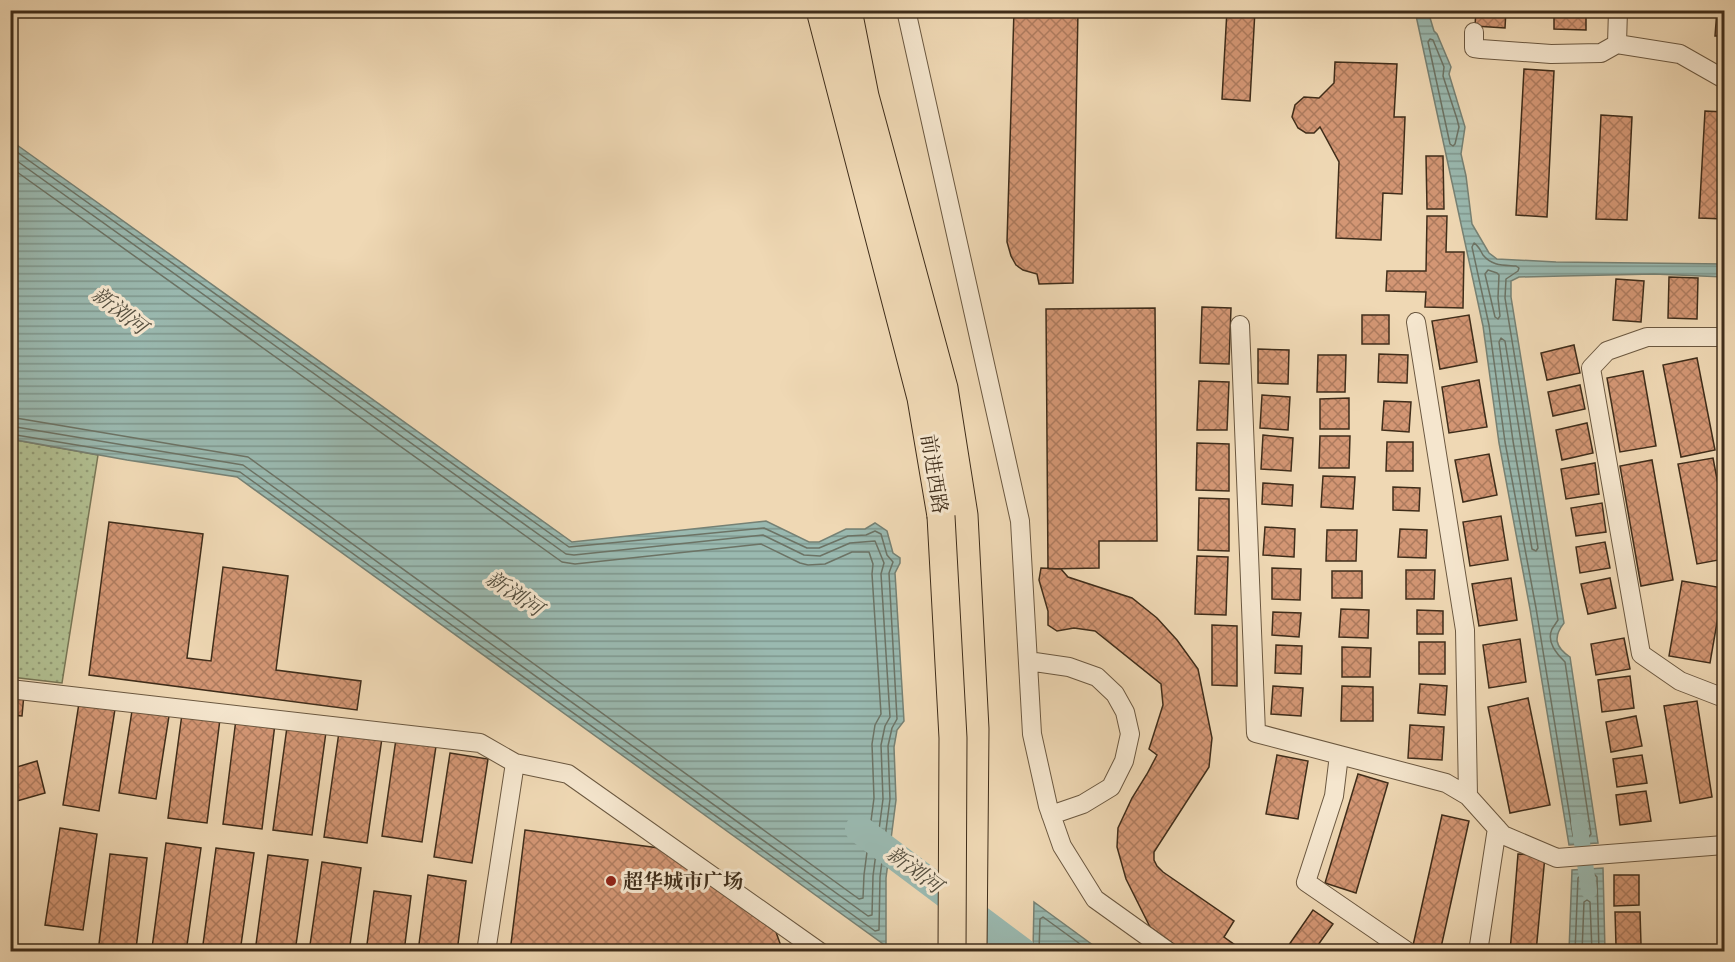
<svg xmlns="http://www.w3.org/2000/svg" width="1735" height="962" font-family="'IM FELL Double Pica','Noto Serif SC',serif">
<style>
.park{fill:url(#park-dots);stroke:#787656;stroke-width:1.5}
.water{fill:url(#water-rules);stroke:#768174;stroke-width:1.5}
.lines{fill:none;stroke-linecap:round;stroke-linejoin:round}
.shore{stroke:#6c7365;stroke-width:1.5}
.canal{stroke:#9ab9b0;stroke-width:16}
.river{stroke:#9ab9b0;stroke-width:28}
.building{fill:url(#building-cross-hatch);stroke:#3f2d1a;stroke-width:1.5}
.minor-casing{stroke:#6b5840;stroke-width:20}
.primary-casing{stroke:#3f2d1a;stroke-width:29}
.minor{stroke:#f5e6ce;stroke-width:18}
.primary{stroke:#efd8b4;stroke-width:27}
.primary-bridge-casing{stroke:#3f2d1a;stroke-width:29;stroke-linecap:butt}
.primary-bridge{stroke:#efd8b4;stroke-width:27}
.poi-dot{fill:#8f2418;stroke:#f5e6ce;stroke-width:2}
.labels{text-anchor:middle;dominant-baseline:central;stroke-width:6;stroke-linejoin:round;paint-order:stroke}
.street-label{font-size:20px;fill:#3f2d1a;stroke:#f5e6ce}
.poi-label{font-size:20px;font-weight:bold;fill:#3f2d1a;stroke:#f5e6ce;text-anchor:start}
.water-label{font-size:21px;font-style:italic;fill:#565040;stroke:#f5e6ce}
</style>
<defs>
<pattern id="park-dots" width="8" height="8" patternUnits="userSpaceOnUse" patternTransform="scale(1.5)"><rect width="8" height="8" fill="#b2c092"/><path d="M2 2h.1M6 6h.1" fill="none" stroke="#929c76" stroke-width="1.8" stroke-linecap="round"/></pattern>
<pattern id="water-rules" width="6" height="5" patternUnits="userSpaceOnUse" patternTransform="scale(1.5)"><rect width="6" height="5" fill="#9ab9b0"/><path d="M0 2.5h6" fill="none" stroke="#7f978e"/></pattern>
<pattern id="building-cross-hatch" width="8" height="8" patternUnits="userSpaceOnUse" patternTransform="scale(1.5)"><rect width="8" height="8" fill="#d39674"/><path d="M0 0l8 8M0 8l8-8" fill="none" stroke="#ad7b5e"/></pattern>
</defs>
<rect width="100%" height="100%" fill="#efd8b4"/>
<filter id="stains"><feTurbulence type="fractalNoise" baseFrequency=".00333" numOctaves="4"/><feColorMatrix values="0 0 0 0 .2 0 0 0 0 .09 0 0 0 0 .02 0 0 0 .5 -.17"/></filter>
<radialGradient id="worn" r=".72"><stop offset=".6" stop-color="#630" stop-opacity="0"/><stop offset="1" stop-color="#630" stop-opacity=".3"/></radialGradient>
<path class="park" d="M10,439L98,455L62,683L11,677Z"/>
<path class="water" d="M1415,11H1428L1434,31L1437,34L1451,67L1449,74L1465,127L1461,154L1466,176L1472,224L1489,253L1497,259L1556,262L1724,264V277L1654,274L1563,276L1519,277L1511,281V297L1564,623C1553,637 1555,647 1570,657L1598,843L1569,845L1530,609L1499,443L1483,326Z
M10,140L572,542L766,521L809,542H819L846,529H865L875,523L887,531L893,553L900,558V563L895,573L904,721L897,730L894,747L896,800L886,878V946L237,477L127,460L11,439Z
M1603,868L1605,951H1569L1572,870Z
M1034,902L1101,951H1033Z"/>
<g class="lines">
<path class="shore" d="M1430,39L1433,40L1444,67L1443,76L1457,119L1459,127L1455,144L1453,146L1450,144L1428,42Z
M10,147L569,547L764,528L807,548H819L848,536L866,535L875,531L881,534L887,555L893,562L889,573L897,719L892,728L888,746L890,799L880,877L879,930L875,931L240,472L10,434
M10,156L566,554L574,555L763,535L804,555L820,556L850,543L875,541L884,563L881,574L890,717L885,726L881,745L883,799L873,876L872,915L868,916L243,465L10,426
M10,167L562,562L575,564L761,544L800,563L808,565L825,564L852,552H869L873,564L872,574L881,714L875,725L872,744L874,798L864,875L863,898L859,899L248,457L10,417
M1474,243C1479,246 1480,250 1483,255C1492,266 1503,265 1516,266L1519,268L1518,271L1506,279L1505,298L1558,620C1556,623 1554,626 1552,629C1546,642 1557,654 1565,662L1591,834L1588,838H1576L1573,836L1536,608L1505,442L1489,325L1472,247Z
M1488,270L1497,273L1499,275L1498,298L1500,316L1498,319L1495,317L1485,274Z
M1501,338L1505,341L1538,548L1536,551L1532,549L1513,441L1499,342Z
M1039,952L1040,919L1043,917L1091,952
M1575,952L1578,878L1581,875L1594,874L1597,877L1599,952
M1582,952L1584,902L1587,900L1590,902L1592,952"/>
<path class="canal" d="M1579,822L1589,891"/>
<path class="river" d="M859,829L1023,952"/>
</g>
<path class="building" d="M1014,10H1078L1073,283L1039,284L1037,274L1023,270L1016,265L1011,256L1007,242Z
M1227,10H1255L1250,101L1222,99Z
M1476,10H1506L1505,28L1475,26Z
M1554,10H1586V30L1554,29Z
M1717,10H1724V36H1715Z
M1335,62L1397,64L1394,117H1405L1402,194L1383,193L1381,240L1336,238L1339,162L1320,127L1314,133H1306L1298,128L1292,117L1295,105L1304,97L1319,98L1334,83Z
M1524,69L1554,71L1547,217L1516,215Z
M1705,111L1724,112V219L1699,218Z
M1601,115L1632,117L1627,220L1596,219Z
M1426,156H1443L1444,209H1427Z
M1427,216H1447L1446,252H1464L1463,308L1425,307L1426,292L1386,291L1387,271H1426Z
M1669,277L1698,278L1697,319L1668,318Z
M1616,279L1644,281L1641,322L1613,320Z
M1202,307L1231,308L1229,364L1200,363Z
M1155,308L1157,541H1099V568L1048,569L1046,309Z
M1362,315H1389V344H1362Z
M1469,315L1477,362L1440,369L1432,321Z
M1574,345L1580,373L1547,380L1541,353Z
M1258,349L1289,350L1288,384L1258,383Z
M1379,354L1408,355L1407,383L1378,382Z
M1318,355H1346L1345,392H1317Z
M1724,356V380L1719,357Z
M1697,358L1715,450L1681,457L1663,365Z
M1643,371L1656,446L1620,452L1607,378Z
M1479,380L1487,427L1449,433L1442,387Z
M1199,381L1229,382L1227,430H1197Z
M1580,385L1585,409L1553,416L1548,392Z
M1262,395L1290,397L1288,430L1260,428Z
M1349,398V429H1320V399Z
M1384,401L1411,402L1409,432L1382,430Z
M1587,423L1593,453L1562,460L1556,430Z
M1263,435L1293,438L1291,471L1261,469Z
M1320,436H1350L1349,468H1319Z
M1387,442H1413V471H1386Z
M1197,443L1229,444V491L1196,490Z
M1489,454L1497,495L1463,502L1455,460Z
M1713,458L1724,516V559L1697,564L1678,464Z
M1652,460L1673,580L1641,586L1620,466Z
M1595,463L1599,494L1566,499L1561,469Z
M1323,476L1355,477L1353,509L1321,507Z
M1263,483L1293,485L1292,506L1262,504Z
M1393,487L1420,488L1419,511L1393,510Z
M1199,498L1229,499V551L1198,550Z
M1602,503L1606,532L1576,536L1571,508Z
M1501,516L1508,560L1470,566L1463,522Z
M109,522L203,534L187,658L211,661L223,567L288,576L276,670L361,681L357,710L89,675Z
M1265,527L1295,529L1294,557L1263,555Z
M1400,529L1427,530L1426,558L1398,557Z
M1327,530H1357L1356,561H1326Z
M1605,542L1610,568L1580,573L1576,547Z
M1197,556L1228,557L1226,615L1195,614Z
M1041,568L1061,569L1068,577L1132,598L1157,618L1177,640L1198,669L1212,738L1209,767L1154,852V860L1157,866L1163,872L1234,921L1224,937L1245,952H1185L1150,927L1126,879L1117,847L1118,828L1132,798L1147,774L1157,755L1149,749L1163,705L1161,684L1095,631L1074,628L1057,631L1048,625V611L1039,580Z
M1272,568L1301,569L1300,600L1272,599Z
M1406,570H1435L1434,599H1406Z
M1332,571H1362V598H1332Z
M1511,578L1517,620L1479,626L1472,584Z
M1610,578L1616,608L1588,614L1581,584Z
M1682,581L1723,588L1710,663L1669,656Z
M1341,609L1369,610L1368,638L1339,637Z
M1417,610L1443,611V634H1417Z
M1273,612L1301,613L1299,637L1272,635Z
M1212,625L1237,626V686L1212,685Z
M1624,638L1630,669L1596,675L1591,644Z
M1520,639L1526,682L1489,688L1483,645Z
M1419,642H1445V674H1419Z
M1276,645L1302,646L1301,674L1275,673Z
M1342,647L1371,648L1370,677H1342Z
M1630,676L1634,708L1602,712L1598,680Z
M1420,684L1447,686L1445,715L1418,713Z
M1273,686L1303,688L1301,716L1271,714Z
M1342,686L1373,687V721H1341Z
M10,692L24,694L22,716L10,715Z
M1528,698L1550,805L1510,813L1488,707Z
M1697,701L1712,797L1680,803L1664,706Z
M79,703L115,709L99,811L63,805Z
M132,711L169,716L156,799L119,793Z
M182,714L220,719L207,823L168,818Z
M1636,716L1642,746L1611,752L1606,722Z
M236,719L275,724L262,829L223,824Z
M1410,725L1444,727L1442,760L1408,758Z
M287,727L326,732L312,835L273,830Z
M339,732L382,738L367,843L324,837Z
M396,739L436,746L422,842L382,836Z
M450,753L488,759L472,863L434,857Z
M1277,755L1308,761L1298,819L1266,814Z
M1642,755L1647,783L1617,787L1613,759Z
M37,761L45,793L10,803V769Z
M1358,774L1388,783L1356,893L1325,883Z
M1646,791L1651,821L1620,825L1616,795Z
M1442,815L1469,821L1440,952H1419L1412,950Z
M60,828L97,834L83,930L45,925Z
M525,830L659,848L776,932L783,952H510Z
M166,843L201,848L186,952L152,948Z
M216,848L254,853L240,952H202Z
M110,854L147,858L136,949L99,944Z
M1518,854L1545,856L1536,952H1510Z
M268,855L308,860L295,952H255Z
M322,862L361,868L349,952H309Z
M428,875L466,881L457,952H418Z
M1614,875H1639V905L1614,906Z
M374,891L411,896L404,952H366Z
M1313,910L1333,924L1313,952H1284Z
M1615,912H1640L1641,944L1616,945Z"/>
<g class="lines">
<defs>
<path id="minor" d="M906,10L1020,521L1032,734L1048,806L1062,846L1095,899L1169,952
M1618,10L1617,44L1680,54L1724,79
M1474,32V48L1481,49L1551,54L1601,53L1617,44
M1416,322L1465,630L1468,796
M1240,325L1256,733L1446,783L1468,796L1503,835L1557,858L1724,845
M1724,337H1647L1607,351L1591,368L1641,654L1680,681L1724,698
M1028,661L1069,667L1097,677L1115,694L1125,712L1130,734L1124,761L1111,787L1083,804L1051,815
M10,689L480,743L515,763
M1339,755L1334,796L1306,882L1408,952
M486,952L515,763L568,774L820,952
M1478,952L1497,828"/>
<path id="primary" d="M820,10L921,398L941,516
M848,10L865,96L944,388L964,515L975,729L973,952"/>
</defs>
<use href="#minor" class="minor-casing"/>
<use href="#primary" class="primary-casing"/>
<use href="#minor" class="minor"/>
<use href="#primary" class="primary"/>
<defs>
<path id="primary-bridge" d="M941,516L953,738L952,952"/>
</defs>
<use href="#primary-bridge" class="primary-bridge-casing"/>
<use href="#primary-bridge" class="primary-bridge"/>
</g>
<circle class="poi-dot" cx="611" cy="881" r="6"/>
<g class="labels">
<g class="street-label">
<text transform="translate(934 474) rotate(81)">前进西路</text>
</g>
<g class="poi-label">
<text x="623" y="881">超华城市广场</text>
</g>
<g class="water-label">
<text transform="translate(119 311) rotate(38)">新浏河</text>
<text transform="translate(514 594) rotate(34)">新浏河</text>
<text transform="translate(914 870) rotate(37)">新浏河</text>
</g>
</g>
<rect width="1735" height="962" fill="none" stroke="#efd8b4" stroke-width="36"/>
<rect x="12" y="12" width="1711" height="938" fill="none" stroke="#3f2d1a" stroke-width="3"/>
<rect x="18" y="18" width="1699" height="926" fill="none" stroke="#3f2d1a" stroke-width="1.5"/>
<rect width="100%" height="100%" filter="url(#stains)"/>
<rect width="100%" height="100%" fill="url(#worn)"/>
</svg>
